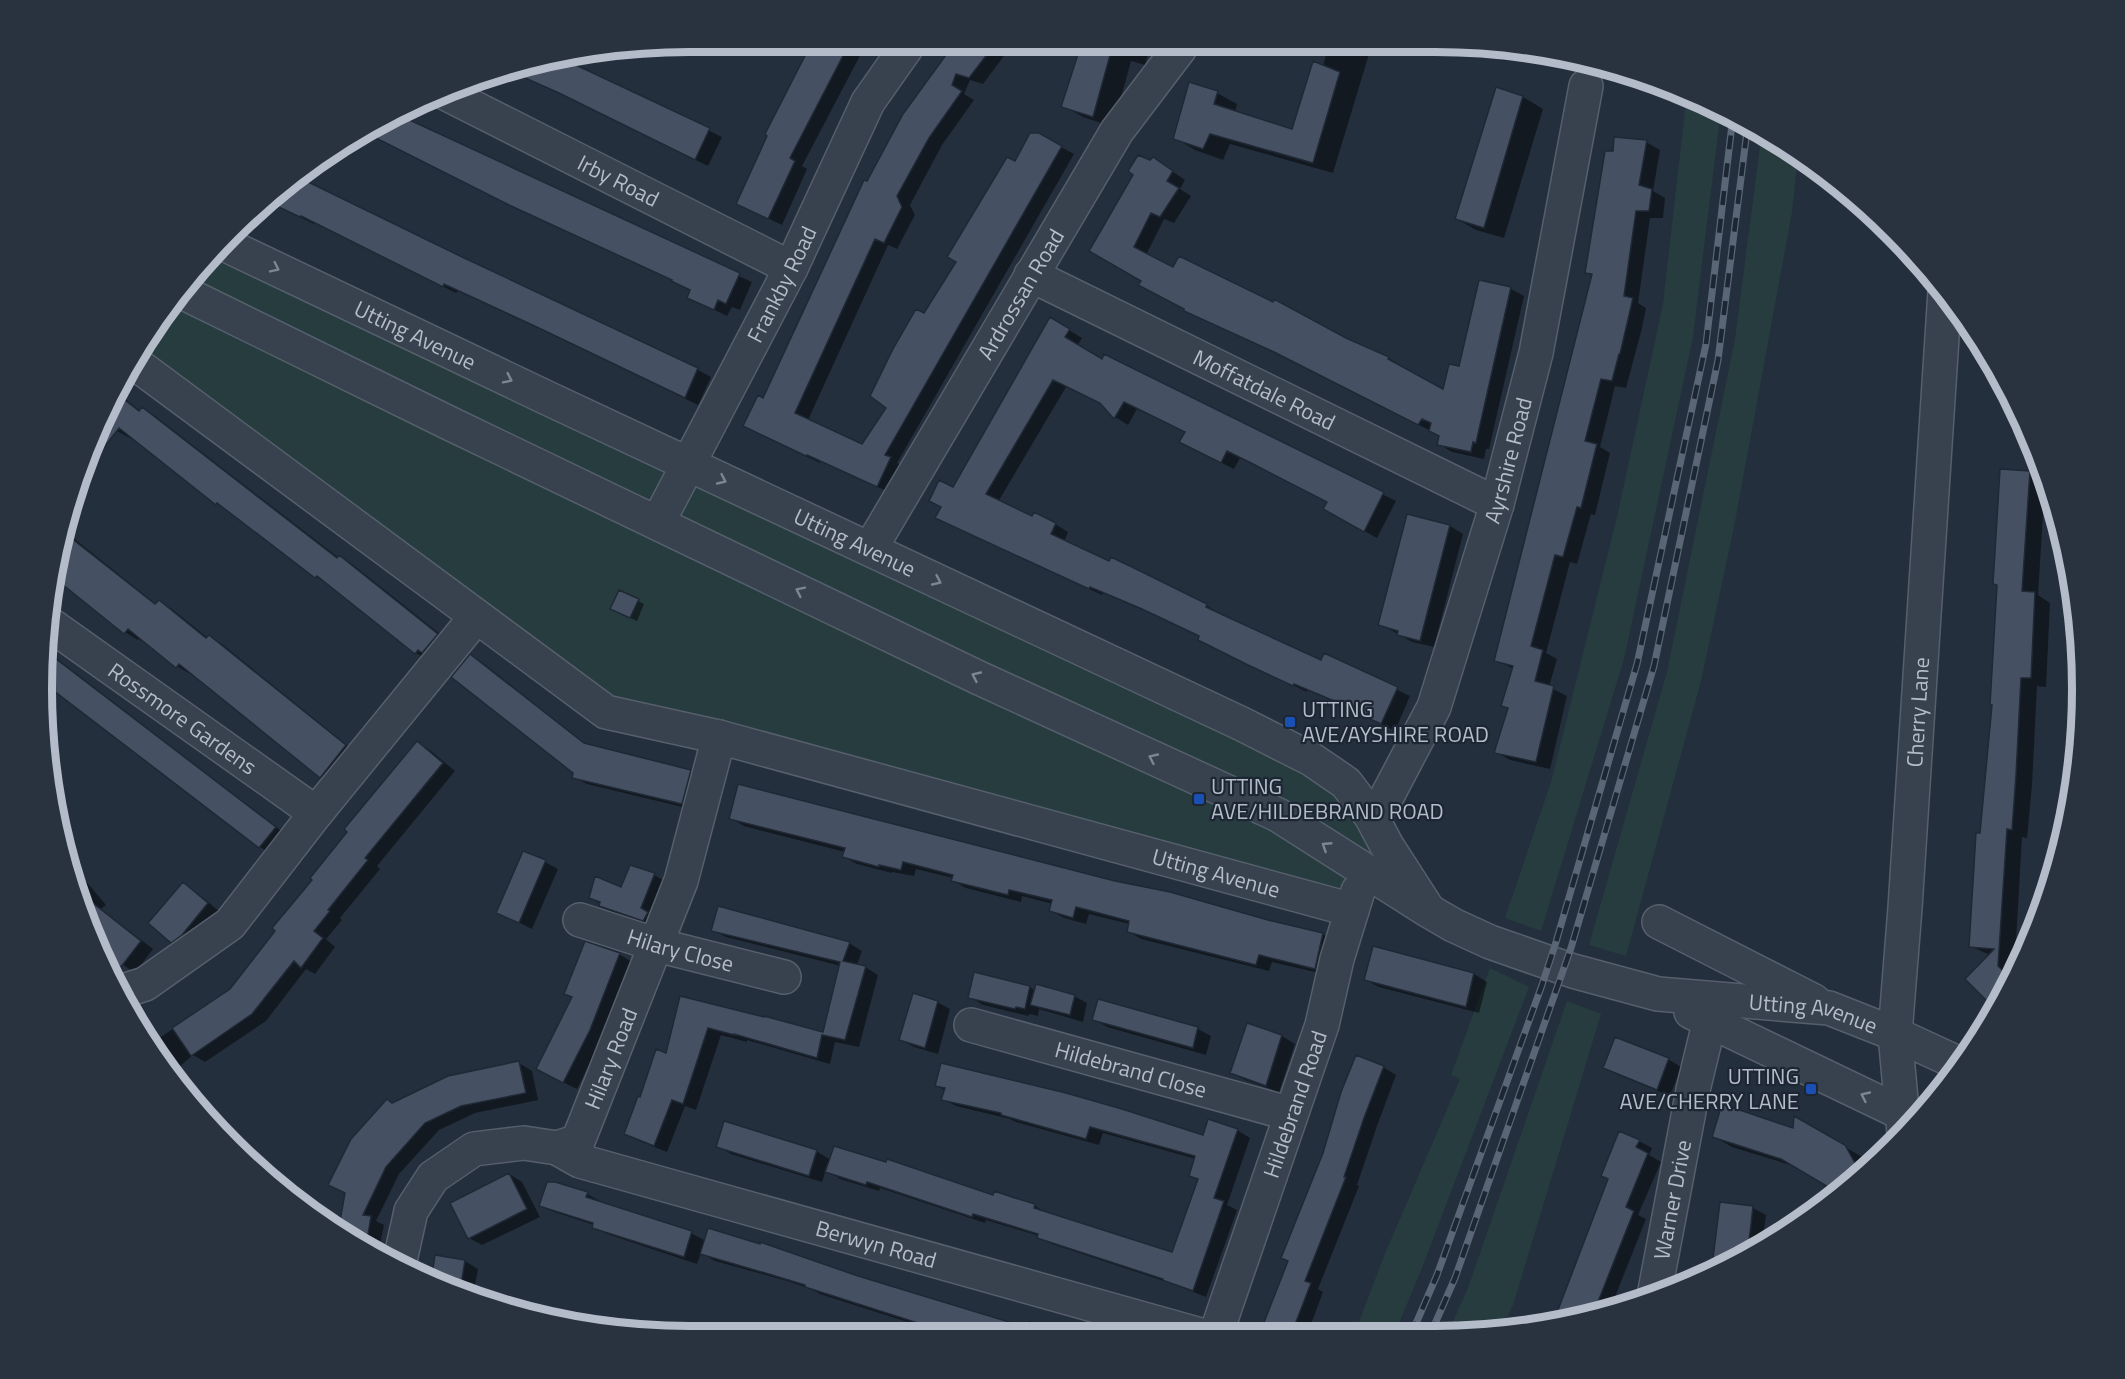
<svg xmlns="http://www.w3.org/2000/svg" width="2125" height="1379" font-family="'Titillium Web',sans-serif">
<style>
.green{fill:#263c3f}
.shadow{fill:#0007}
.building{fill:#455162;stroke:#1f2835;stroke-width:1.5}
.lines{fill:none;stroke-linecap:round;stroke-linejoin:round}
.minor-casing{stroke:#565f6c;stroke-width:36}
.minor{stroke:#38414e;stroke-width:33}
.rail-casing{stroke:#5a6575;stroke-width:7}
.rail{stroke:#1d2633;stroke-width:4.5;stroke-dasharray:14;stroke-linecap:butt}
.oneway{stroke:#7c8592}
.transit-dot{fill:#1a4fb4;stroke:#1d2633;stroke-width:2}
.labels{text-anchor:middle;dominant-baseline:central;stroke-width:4.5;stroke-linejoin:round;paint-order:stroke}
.street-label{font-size:22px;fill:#b4bcc9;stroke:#1d2633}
.poi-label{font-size:22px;fill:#b4bcc9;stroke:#1d2633;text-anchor:start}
.rim{fill:none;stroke:#b4bcc9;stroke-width:8}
</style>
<rect width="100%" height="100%" fill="#242f3e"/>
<path class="green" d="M1687,93L1721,110L1693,337L1624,659L1541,931L1505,918L1551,782L1617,517L1663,304Z
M1762,131L1798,156L1792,212L1734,527L1701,681L1626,956L1589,945L1667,672L1735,339Z
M222,243L1311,759L1387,846L1364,872L1352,910L606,712L132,361L176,296Z
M1490,968L1529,987L1422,1268L1394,1335H1354L1384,1256L1460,1079L1451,1075Z
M1567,1001L1601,1014L1513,1305L1501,1332L1478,1336L1447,1335L1468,1288Z"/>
<path class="shadow" d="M811,48H864L802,166L807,169L782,225L738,204L769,135L767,134Z
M954,48H1010L983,84L970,80L964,94L974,100L942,145L910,205L915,215L897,249L888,245L808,420L863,446L888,408L924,315L1016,163L1038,135L1074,154L897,463L903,466L891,493L820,461V463L758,433L764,400L868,183L905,115Z
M1082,48H1150L1145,65L1131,61L1113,127L1083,117L1063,106Z
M1328,48H1381L1378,56L1369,54L1333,173L1230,144L1223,160L1195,150L1175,138L1217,93L1237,104L1235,112L1293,130L1323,66Z
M1466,48H1509L1505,61L1476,53Z
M559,58L722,137L708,166L574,100L507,70Z
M1497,89L1523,97L1543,109L1504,238L1476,230L1457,219Z
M1646,142L1660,150L1653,191L1665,198L1663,218H1650L1638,303L1646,308L1642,328L1626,388L1615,386L1600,447L1610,453L1595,515L1591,514L1577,564L1570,562L1546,653L1557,659L1549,687L1567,696L1550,769L1510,760L1496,752L1509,709L1514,669L1496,660L1593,276L1587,273L1615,152Z
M1166,167L1185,180L1180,189L1191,196L1174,223L1164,219L1146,255L1174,269L1389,358L1401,366V368L1444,392L1460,368L1481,282L1511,289L1524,296L1489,449H1486L1484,459L1452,452L1439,444L1441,436L1186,309L1143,280L1092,251Z
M297,178L698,370L711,377L698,405L555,336L458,291L456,293L315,222L314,224L268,202Z
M524,212L647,234L752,282L740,310L732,307L727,316L688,297L692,291L673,280Z
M1051,319L1082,338L1077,346L1102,361L1105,356L1396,501L1377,538L1325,509L1328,502L1240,458L1234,469L1194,449L1186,432L1137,409L1128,425L1115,417L1103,404L1066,387L998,502L1033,518L1055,524L1068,532L1064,542L1206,605L1219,613V615L1321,662L1325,655L1410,696L1395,731L1341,704L1307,690V692L1213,647L1200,640L1201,637L1157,616L1103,593L1102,595L937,518Z
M117,392L140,411L142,409L155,416L339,558L340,557L352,564L450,642L429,660L416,653L329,584L316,577L217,503L132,436L130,438L117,431L104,420Z
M2029,473L2045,482L2038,595L2050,603L2046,687L2037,686L2032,785L2027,838L2022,837L2014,975L1998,1009L1967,979L1990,955L1970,946L1993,705L1999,586L1994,583Z
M1408,516L1450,526L1463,534L1434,647L1412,642L1380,624Z
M66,532L157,605L159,602L172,609L208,638L209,637L222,644L358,754L334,784L321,777L191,672L190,674L177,666L141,637L138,640L125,632L57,578Z
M638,601L644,604L637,621L618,612Z
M43,648L288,836L273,855L260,847L44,681Z
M470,656L483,663L588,746L690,771L703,779L695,810L587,784L574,777L575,773Z
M418,743L431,751L455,771L377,866L380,869L340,918L342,920L326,939L335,947L315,974L306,969L266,1021L205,1062L193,1055L172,1073L149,1045L231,990Z
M731,818L1268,922L1323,934L1336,942L1328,975L1272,962L1269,971L1141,939L1128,931L1130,924L1089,914L1086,924L1064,918L1051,911L1053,904L1022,896L1021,902L966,888L953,881V878L916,869L914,876L892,872V873L857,864L844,857L845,852L744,826Z
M63,854L106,905L101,909L153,949L135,973L96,946Z
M545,862L558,869L532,929L498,912Z
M654,875L667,882L657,927L613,913L590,897L622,889Z
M183,884L196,892L220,912L185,949L172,941Z
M713,930L849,943L862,951L857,965L865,967L878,975L859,1047L835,1042L830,1064L747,1040V1042L721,1035L696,1110L685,1106L667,1152L639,1141L626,1133L641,1099L667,1055L681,998L824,1034L841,966L726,937Z
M1374,948L1474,974L1487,982L1479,1013L1379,987L1366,980Z
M619,954L632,962L603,1037L577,1089L550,1076Z
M1030,987L1035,991L1074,996L1087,1003L1083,1022L1039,1009L1038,1016L1030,1014L1028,1016L983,1005L970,997Z
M1099,1001L1198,1029L1211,1036L1206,1055L1107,1027L1094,1019Z
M937,1002L950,1009L938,1054L914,1047L901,1040Z
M1248,1025L1282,1036L1295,1044L1279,1092L1245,1080L1232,1073Z
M1668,1059L1681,1067L1670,1096L1618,1075L1605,1067Z
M519,1063L532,1071L538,1100L475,1113L439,1130L399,1174L376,1221L384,1225L378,1254L339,1233L346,1194L330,1185L393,1104Z
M1383,1067L1396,1075L1377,1126L1357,1185L1359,1186L1318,1289L1323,1292L1307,1335H1260L1289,1261L1325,1153Z
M937,1086L1203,1136L1237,1130L1250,1138L1227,1205L1237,1210L1206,1297L1170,1283L1052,1244L1039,1236L986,1220L985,1223L880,1188L879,1191L840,1179L826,1170L822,1182L731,1154L718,1146L816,1151L831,1160L1035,1206L1047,1213L1173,1254L1199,1180L1191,1175L1196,1159L1103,1133L1099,1145L1016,1122L1010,1119L956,1106L943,1099L946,1091Z
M1795,1118L1864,1158L1869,1167L1841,1192L1800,1168L1732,1147L1713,1136L1795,1130Z
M1639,1141L1652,1148L1649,1155L1661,1162L1638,1215L1646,1219L1609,1312L1555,1323L1610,1179Z
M509,1174L522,1182L540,1217L482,1245L469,1238Z
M587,1194L600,1201V1203L691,1233L706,1241L858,1277L1026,1331L1029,1321L1070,1334L942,1333L820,1294L811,1289L787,1281L715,1261L701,1253L697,1264L607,1234L594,1227V1225L554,1212L541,1205Z
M1722,1203L1753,1208L1766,1215L1762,1245L1722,1270L1712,1274Z
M1804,1203H1829L1805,1218Z
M465,1261L478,1269L473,1296L441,1288Z"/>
<path class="building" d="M809,48H847L790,158L795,161L768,219L736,204L767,136L765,134Z
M951,48H992L969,78L956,74L952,85L962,91L929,138L897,196L902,207L884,243L875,239L795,413L862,444L886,408L870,396L893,349L916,309L924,313L956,262L947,257L1007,157L1015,161L1030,133H1039L1062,146L885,455L891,457L877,487L807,455L806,456L743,426L758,395L763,398L864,180L867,181L903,114Z
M1080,48H1112L1093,117L1061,107Z
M561,58L710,128L695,160L559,93L507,70Z
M1313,61L1340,72L1313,163L1210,134L1203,149L1173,139L1189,82L1218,91L1214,104L1292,129Z
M1496,87L1523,96L1484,228L1455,219Z
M401,116L740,273L726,304L718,300L714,310L687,298L690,290L671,281L672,280L509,205L366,133Z
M1614,137L1647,140L1639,185L1652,189L1649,211H1636L1624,296L1633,298L1620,354H1619L1612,381L1601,379L1585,441L1597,444L1581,508L1577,507L1563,557L1555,555L1531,646L1543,650L1535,681L1554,686L1536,762L1494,753L1508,708L1501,706L1513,666L1494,661L1592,274L1585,273L1605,151H1613Z
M1138,155L1150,160L1153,157L1173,171L1167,181L1179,188L1160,217L1151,213L1134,247L1173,267L1179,256L1273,302L1274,299L1346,338L1389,357L1388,359L1443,389L1449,364L1459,366L1479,280L1511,287L1476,443L1473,442L1471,452L1437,445L1439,436L1429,431L1431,423L1422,419L1418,425L1274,352L1184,311V309L1138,285L1141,281L1089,251L1133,175L1128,171Z
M298,177L460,256L698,368L685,398L541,329L444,284L443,287L301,216L300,217L268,202Z
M1050,317L1070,329L1065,337L1102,359L1104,354L1384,492L1364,532L1323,509L1327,502L1253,464L1227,451L1221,463L1179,442L1185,432L1124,402L1114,419L1100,403L1053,380L986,494L1032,516L1034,512L1056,523L1051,534L1109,561L1111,557L1134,568L1207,604L1206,607L1234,620L1321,660L1324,653L1398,687L1381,724L1339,705V703L1294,684L1293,686L1248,665L1198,640L1199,636L1142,609L1090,587L1089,589L935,518L941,507L929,501L939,480L953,487Z
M116,393L139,411L142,407L337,558L339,555L438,634L422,653L418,650L415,654L317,576L315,578L217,503L216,505L119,428L95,459L88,455Z
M2000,469L2030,471L2022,591L2035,592L2031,678H2021L2016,775L2012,830L2007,829L1998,966L2012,979L1997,1011L1965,979L1994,949L1969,947L1976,833H1980L1992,705H1990L1997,585L1993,584Z
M1407,514L1450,525L1420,641L1397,635L1398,631L1378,625Z
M66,534L155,604L159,600L206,638L209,635L346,745L320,778L179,664L176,668L128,629L124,634L57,580Z
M619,590L639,599L630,618L610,609Z
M43,649L276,827L259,848L45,684Z
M470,654L584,743L691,770L682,804L572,778L573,773L451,677Z
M417,741L443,763L365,858L368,860L328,910L330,911L314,931L323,938L301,968L294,961L252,1014L191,1056L172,1028L230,989L275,931L272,928L312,880L310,878L347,832L344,829Z
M738,784L1115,881L1170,892L1268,920L1323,933L1315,969L1259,955L1256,965L1127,932L1129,921L1076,907L1073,918L1049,911L1052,900L1009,890L1008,895L951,881L953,875L903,862L901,870L879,865V867L842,857L845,848L729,819Z
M523,851L546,860L519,923L496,913Z
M630,865L655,873L641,908L648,912L643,921L599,906L600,902L589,898L595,876L621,887Z
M183,882L208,903L182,935L171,943L148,923Z
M75,889L141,941L121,967L98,949L91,938Z
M718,906L850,942L843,961L866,966L845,1040L822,1035L817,1058L734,1034V1035L708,1028L683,1104L672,1100L654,1146L624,1134L638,1096L640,1097L656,1049L666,1053L680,996L764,1017V1016L823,1032L840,962L711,931Z
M585,941L620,953L590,1030L563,1083L536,1069L572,997L564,994Z
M1373,946L1474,973L1466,1007L1364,980Z
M974,972L1030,986L1025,1009L1016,1007L1015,1009L968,998Z
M1036,984L1075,995L1070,1015L1030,1005Z
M913,993L938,1001L925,1048L899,1040Z
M1098,999L1198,1027L1193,1048L1092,1020Z
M1247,1023L1282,1035L1266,1086L1230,1073Z
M1615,1037L1669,1058L1657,1090L1603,1068Z
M1356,1055L1384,1066L1364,1118L1344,1177H1346L1305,1281L1311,1283L1291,1335H1259L1288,1261L1281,1258L1323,1153L1341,1092Z
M519,1061L526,1093L461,1106L425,1123L386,1167L363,1215L371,1216L366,1247L338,1232L345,1193L328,1185L351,1139L387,1099L392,1103L448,1076Z
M941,1063L1066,1093L1122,1109L1203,1135L1208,1119L1238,1129L1214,1198L1224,1201L1193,1291L1162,1280L1163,1279L1037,1238L1038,1234L973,1214L972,1217L867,1182L866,1185L825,1172L834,1146L886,1162L887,1159L993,1195L994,1191L1015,1198L1035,1204L1034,1208L1172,1252L1198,1179L1189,1176L1195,1156L1090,1127L1086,1139L1001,1115V1113L941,1100L945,1088L935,1086Z
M1722,1104L1793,1128L1794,1116L1845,1145L1861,1174L1840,1194L1781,1159L1712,1137Z
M724,1121L817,1150L809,1176L716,1147Z
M1619,1131L1640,1140L1636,1147L1648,1153L1626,1207L1634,1211L1592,1317L1553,1323L1608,1179L1601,1176Z
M509,1173L527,1209L468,1239L450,1203Z
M547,1182H555L588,1192L586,1197L692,1231L684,1257L592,1228L593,1223L539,1206Z
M1720,1202L1753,1206L1751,1225L1747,1255L1722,1270L1711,1274Z
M708,1228L760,1244V1242L858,1276L1032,1329V1334L949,1333L805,1287V1285L772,1275L700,1254Z
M435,1255L465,1260L460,1292L441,1288L431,1282Z"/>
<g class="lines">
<defs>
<g id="minor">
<path id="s1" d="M447,94L791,268"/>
<path id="s2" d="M222,243L545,397L1242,724L1311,759L1346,783L1371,816L1387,846L1425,905"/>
<path id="s3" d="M1031,275L1497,504"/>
<path id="s4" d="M180,291L451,424L977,677L1278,815L1429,911L1453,925L1490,942L1573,971L1658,994L1829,1008L1895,1034L1960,1064"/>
<path id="s5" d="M132,361L606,712L719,737L1352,910"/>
<path id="s6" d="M658,522L791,268L868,102L906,48"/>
<path id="s7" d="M870,549L1117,131L1180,48"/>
<path id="s8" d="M48,623L316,813L230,924L145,984L120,992"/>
<path d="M316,813L476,617"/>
<path id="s9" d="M1371,816L1384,802L1434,707L1497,504L1536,353L1586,86"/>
<path id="s10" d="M580,920L657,945L784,977"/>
<path d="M1659,922L1814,1001"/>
<path d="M1691,1012L1918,1121"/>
<path id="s11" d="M971,1025L1291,1114"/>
<path id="s12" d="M1904,1133L1895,1034L1905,908L1945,291"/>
<path id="s13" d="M557,1148L580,1161L1197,1334"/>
<path id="s14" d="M399,1265L411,1211L433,1177L474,1149L524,1143L557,1148L578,1141L681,881L719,737"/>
<path id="s15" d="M1654,1296L1693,1090L1715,999"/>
<path id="s16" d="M1216,1334L1322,1025L1337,959L1358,891"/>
</g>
</defs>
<use href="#minor" class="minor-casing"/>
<use href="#minor" class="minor"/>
<defs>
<path id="rail" d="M1411,1335L1437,1275L1542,985L1556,942L1637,664L1706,344L1733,116
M1430,1335L1455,1278L1571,948L1654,666L1718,360L1748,123"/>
</defs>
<use href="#rail" class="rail-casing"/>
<use href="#rail" class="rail"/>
</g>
<defs><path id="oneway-chevron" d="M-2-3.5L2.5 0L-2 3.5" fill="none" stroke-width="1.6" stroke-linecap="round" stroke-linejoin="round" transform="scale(1.5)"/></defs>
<g class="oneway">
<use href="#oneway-chevron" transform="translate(275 268) rotate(26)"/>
<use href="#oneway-chevron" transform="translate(508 379) rotate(26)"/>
<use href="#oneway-chevron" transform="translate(722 480) rotate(25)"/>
<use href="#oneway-chevron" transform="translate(937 581) rotate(25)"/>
<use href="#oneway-chevron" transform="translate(800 591) rotate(-154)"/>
<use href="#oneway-chevron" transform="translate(976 676) rotate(-155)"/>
<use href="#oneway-chevron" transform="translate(1153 758) rotate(-155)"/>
<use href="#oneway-chevron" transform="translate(1326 846) rotate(-147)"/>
<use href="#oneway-chevron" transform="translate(1865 1096) rotate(-155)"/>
</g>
<g class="transit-dot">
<rect x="1284" y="716" width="12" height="12" rx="3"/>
<rect x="1193" y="793" width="12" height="12" rx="3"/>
<rect x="1805" y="1083" width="12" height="12" rx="3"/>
</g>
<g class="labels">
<g class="street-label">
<text stroke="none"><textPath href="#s1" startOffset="192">Irby Road</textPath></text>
<text stroke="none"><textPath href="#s6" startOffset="268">Frankby Road</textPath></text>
<text stroke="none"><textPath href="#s7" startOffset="296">Ardrossan Road</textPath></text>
<text stroke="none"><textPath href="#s2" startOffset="214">Utting Avenue</textPath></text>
<text stroke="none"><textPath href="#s3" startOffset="260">Moffatdale Road</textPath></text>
<text stroke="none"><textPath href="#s9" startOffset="384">Ayrshire Road</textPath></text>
<text stroke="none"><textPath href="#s2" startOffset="700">Utting Avenue</textPath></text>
<text stroke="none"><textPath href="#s12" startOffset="422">Cherry Lane</textPath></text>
<text stroke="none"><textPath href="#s8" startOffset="165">Rossmore Gardens</textPath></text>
<text stroke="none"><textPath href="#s5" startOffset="1221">Utting Avenue</textPath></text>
<text stroke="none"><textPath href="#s10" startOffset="105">Hilary Close</textPath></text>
<text stroke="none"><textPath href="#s4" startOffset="1797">Utting Avenue</textPath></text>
<text stroke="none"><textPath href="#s14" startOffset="340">Hilary Road</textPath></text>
<text stroke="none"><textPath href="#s11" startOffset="166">Hildebrand Close</textPath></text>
<text stroke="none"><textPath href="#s16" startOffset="243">Hildebrand Road</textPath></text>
<text stroke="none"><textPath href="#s15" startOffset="98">Warner Drive</textPath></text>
<text stroke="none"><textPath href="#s13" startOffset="334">Berwyn Road</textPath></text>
</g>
<g class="poi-label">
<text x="1302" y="709">UTTING<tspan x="1302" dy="25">AVE/AYSHIRE ROAD</tspan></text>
<text x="1211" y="786">UTTING<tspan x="1211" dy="25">AVE/HILDEBRAND ROAD</tspan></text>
<text x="1799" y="1076" text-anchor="end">UTTING<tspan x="1799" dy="25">AVE/CHERRY LANE</tspan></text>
</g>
</g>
<path d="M0 0H2125V1379H0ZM689 52H1435A637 637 0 0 1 2072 689V689A637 637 0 0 1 1435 1326H689A637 637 0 0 1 52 689V689A637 637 0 0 1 689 52Z" fill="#29323f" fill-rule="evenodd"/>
<path class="rim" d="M689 52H1435A637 637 0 0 1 2072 689V689A637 637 0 0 1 1435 1326H689A637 637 0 0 1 52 689V689A637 637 0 0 1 689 52Z"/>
</svg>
